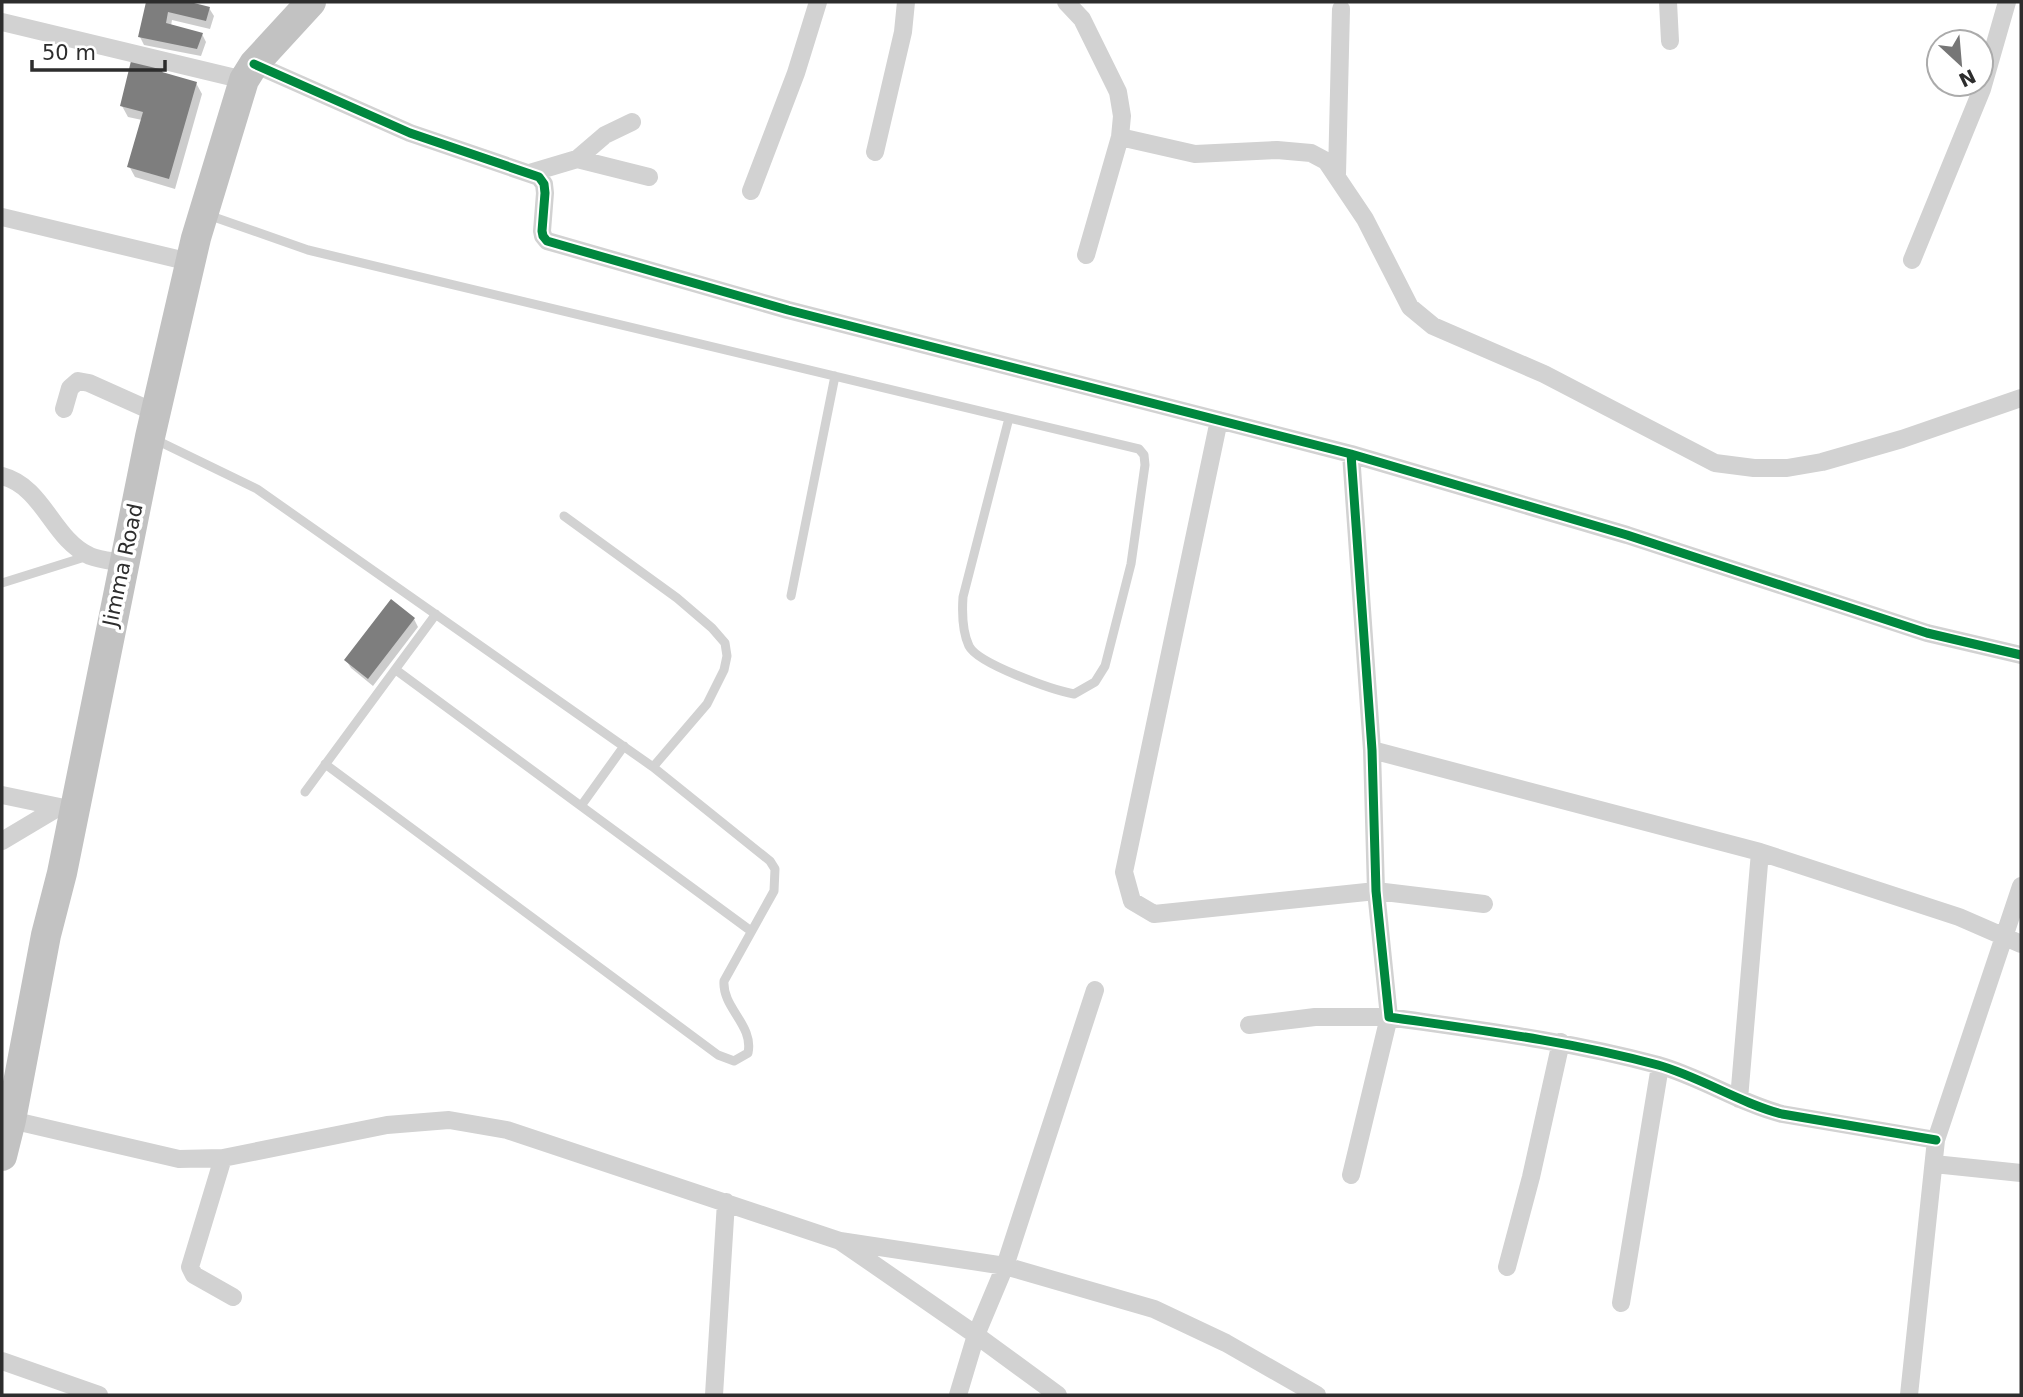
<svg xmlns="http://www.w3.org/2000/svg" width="2023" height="1397" font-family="'DejaVu Sans',sans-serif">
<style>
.shadow{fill:#0003}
.building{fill:#7e7e7e}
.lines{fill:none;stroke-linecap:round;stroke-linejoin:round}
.service{stroke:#d2d2d2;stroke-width:9}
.minor{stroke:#d2d2d2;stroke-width:18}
.trunk{stroke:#c2c2c2;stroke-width:30}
.cycleway-casing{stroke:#fff;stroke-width:13}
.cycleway{stroke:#00873e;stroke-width:9}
.labels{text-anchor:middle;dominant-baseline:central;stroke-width:7;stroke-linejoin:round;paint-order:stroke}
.street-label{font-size:21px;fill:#2d2d2d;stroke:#fff}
</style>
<rect width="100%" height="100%" fill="#fff"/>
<path class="shadow" d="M148,2H183L209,8L214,16L210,29L172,20L171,26L202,34L206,42L201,56L144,45L140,37Z
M162,70L164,75L196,83L202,94L175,189L135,177L129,166L142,120L128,117L122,106Z
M414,619L418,627L373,686L351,668L346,660Z"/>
<path class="building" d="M146,2H190L210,7L206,21L168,12L166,23L203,33L197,49L138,37Z
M131,61L163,68L162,72L197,82L169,179L127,167L143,112L120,106Z
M391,599L415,618L368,679L344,660Z"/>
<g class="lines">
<path class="service" d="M208,215L308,250L1139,449L1144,455L1145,465L1131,564L1105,666L1095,682L1074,694C1053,690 978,664 969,646C962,631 962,612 963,597L1009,418
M154,439L257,489L653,767L770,861L775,869L774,891L724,981C722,1008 754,1025 748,1053L734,1061L718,1055L325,764
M564,516L677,598L712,628L725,643L727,656L724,670L707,704L653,767
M2,583L88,556
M791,596L835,376
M396,670L751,931
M305,792L436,614
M581,806L624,746"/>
<path class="minor" d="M1066,2L1082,19L1118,92L1122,116L1120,137L1086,255
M1668,2L1670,41
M2,22L244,80
M254,64L410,133L539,177L544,184L545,193L542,231L543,236L547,241L788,310L1351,454L1627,535L1927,633L2021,655
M1120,137L1195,154L1277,150L1311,153L1326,161L1365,219L1410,307L1433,326L1544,374L1715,463L1754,468H1787L1822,462L1902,439L2021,398
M875,152L903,32L906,2
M577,159L649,177
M530,173L577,159L605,135L632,122
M1337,174L1341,9
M751,191L796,73L818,2
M2,217L190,262
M1912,260L1982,89L2007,2
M64,409L70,388L78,381L89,383L156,413
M1219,420L1124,872L1132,901L1154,914L1376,891L1484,904
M1351,454L1372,750L1376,891L1389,1017C1479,1030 1569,1041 1658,1065C1701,1077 1739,1103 1782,1114L1936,1140
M2,476C44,487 52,539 90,556C100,560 113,561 123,563
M1372,750L1760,852L1959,917L2021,944
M2,795L74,810
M2,841L59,807
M1249,1025L1315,1017H1389L1351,1175
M1739,1099L1760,852
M11,1120L179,1159L223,1158L387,1125L449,1120L507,1130L840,1241
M223,1158L190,1267L194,1275L233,1297
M1934,1164L2021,1173
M1507,1267L1531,1177L1561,1042
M1621,1303L1660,1066
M2,1361L99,1395
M714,1395L726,1202
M958,1395L976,1335L1005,1266L1095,990
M1058,1395L976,1335L840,1241L1005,1266L1154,1309L1226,1343L1317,1395
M1909,1395L1936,1140L2021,886"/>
<path class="trunk" d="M2,1156L11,1120L46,935L62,873L150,437L196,238L244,80L254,64L311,2"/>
<defs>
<path id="cycleway" d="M254,64L410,133L539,177L544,184L545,193L542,231L543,236L547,241L788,310L1351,454L1627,535L1927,633L2021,655
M1351,454L1372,750L1376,891L1389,1017C1479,1030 1569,1041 1658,1065C1701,1077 1739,1103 1782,1114L1936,1140"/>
</defs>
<use href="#cycleway" class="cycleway-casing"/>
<use href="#cycleway" class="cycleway"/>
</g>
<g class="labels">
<g class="street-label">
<text transform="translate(123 565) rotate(-78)">Jimma Road</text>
</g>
</g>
<rect width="2023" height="1397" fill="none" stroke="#2d2d2d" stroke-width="7"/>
<g transform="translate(1960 63) rotate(154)"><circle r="33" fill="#ffffff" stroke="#ababab" stroke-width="2"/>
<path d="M0-5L12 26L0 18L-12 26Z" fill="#767676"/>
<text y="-10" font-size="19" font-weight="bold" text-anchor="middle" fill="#2d2d2d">N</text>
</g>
<path d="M32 60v10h133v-10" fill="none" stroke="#2d2d2d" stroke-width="3.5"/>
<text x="42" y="60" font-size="21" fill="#2d2d2d" stroke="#ffffff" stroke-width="5" paint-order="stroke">50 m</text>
</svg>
